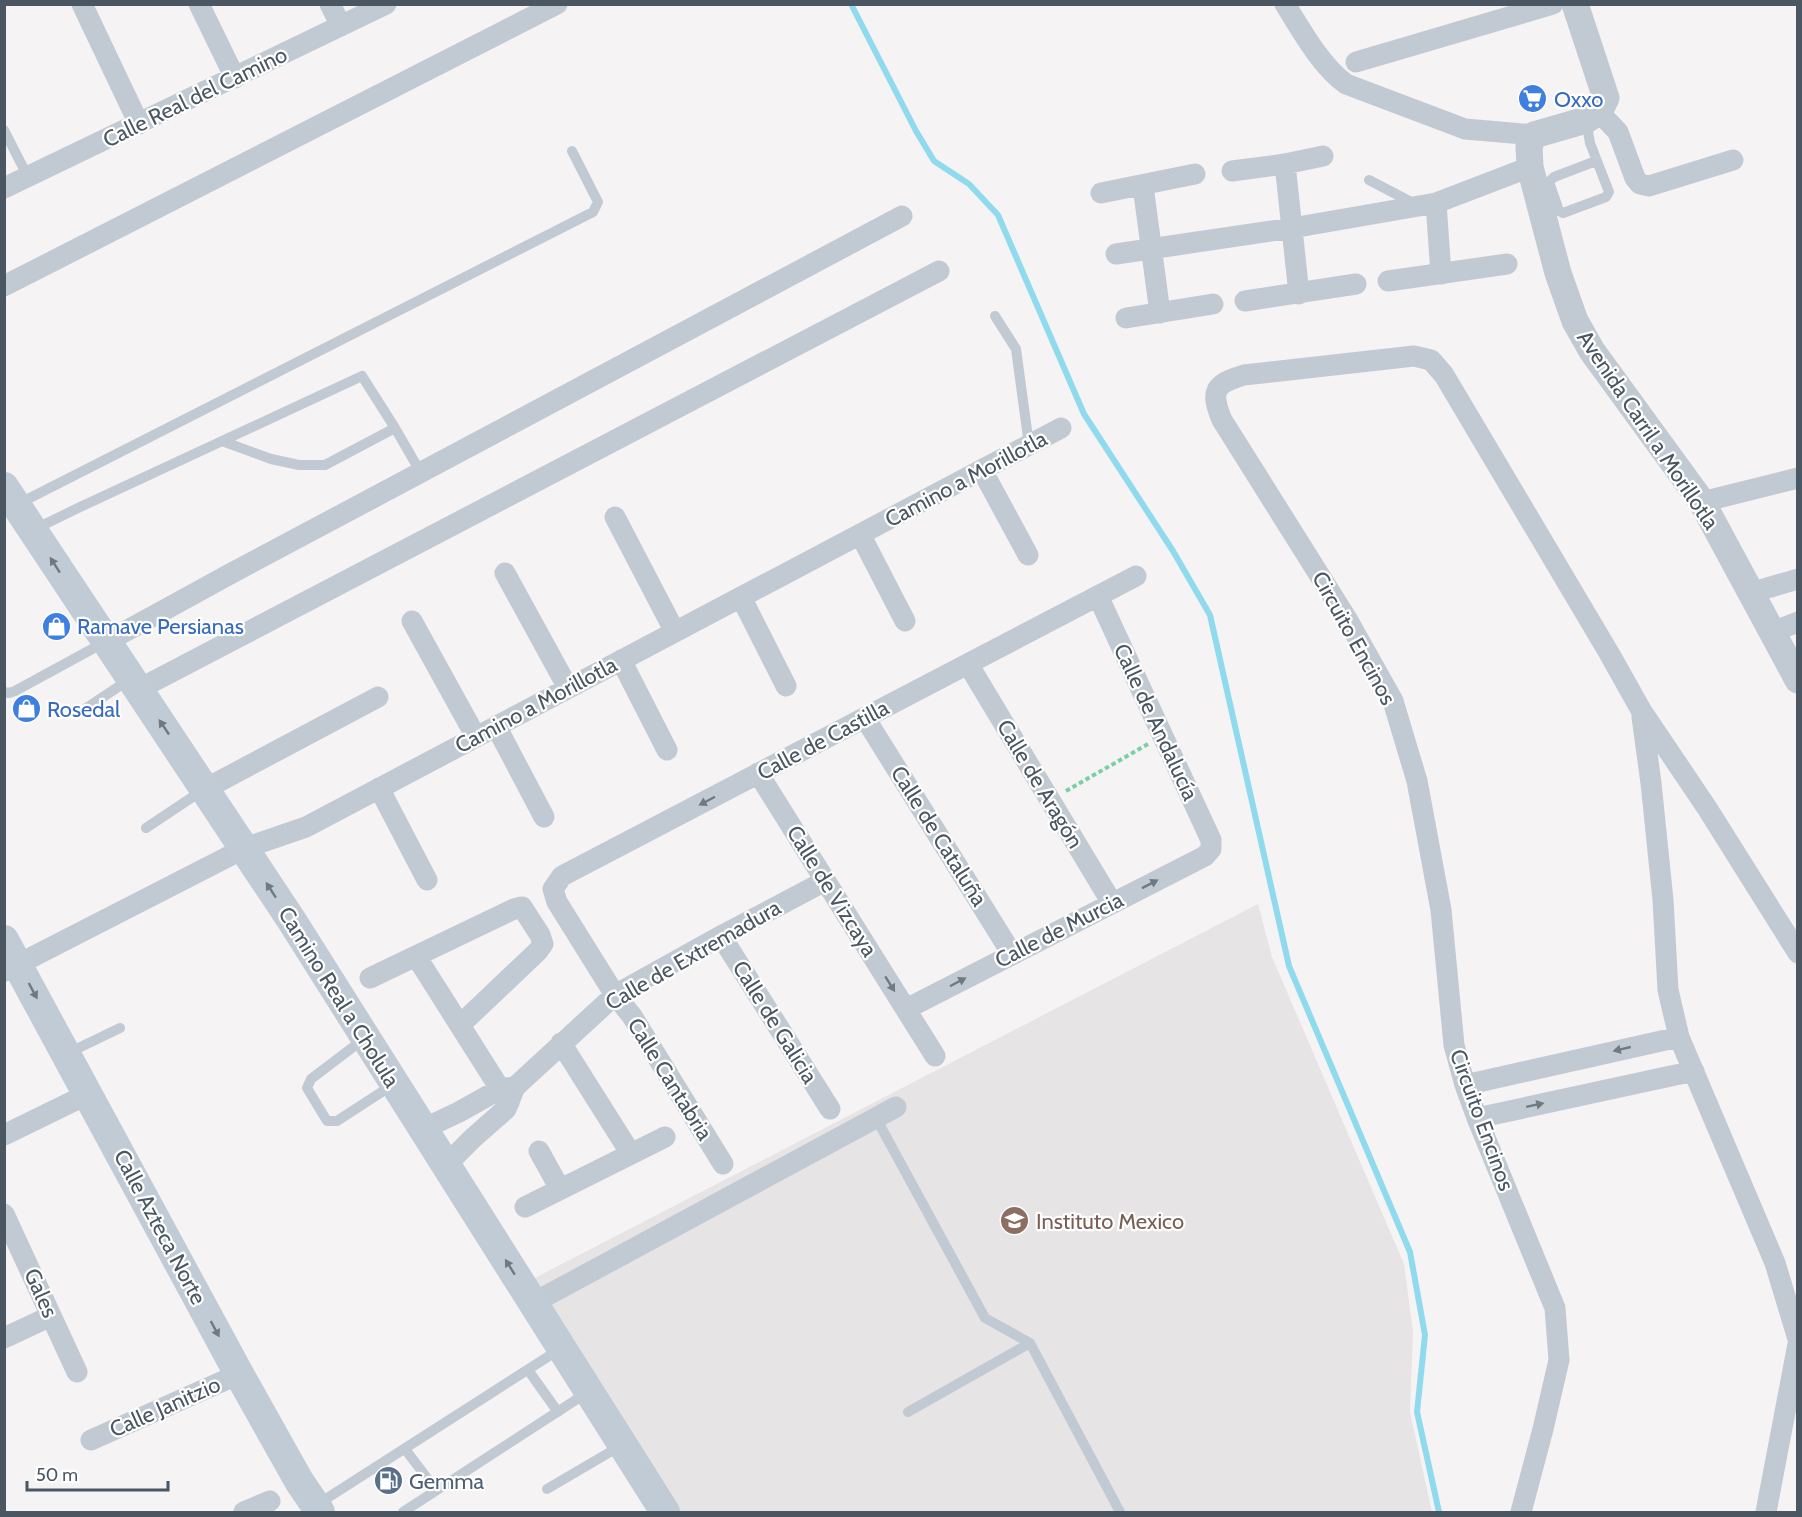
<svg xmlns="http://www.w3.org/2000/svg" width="1802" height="1517" font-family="Cabin,sans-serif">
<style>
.education{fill:#e6e4e5}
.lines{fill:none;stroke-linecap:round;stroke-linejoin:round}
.stream{stroke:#90daee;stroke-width:6}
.path{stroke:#7ad0a6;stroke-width:4;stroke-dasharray:4.5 3;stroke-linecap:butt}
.service{stroke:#c1cad2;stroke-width:10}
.minor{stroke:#c1cad2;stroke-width:21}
.tertiary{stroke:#c1cad2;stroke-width:27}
.secondary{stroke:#c1cbd6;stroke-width:30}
.oneway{fill:#6e7984}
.oneway2{fill:#6e7983}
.labels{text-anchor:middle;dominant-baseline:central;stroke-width:4.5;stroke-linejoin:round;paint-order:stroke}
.street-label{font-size:22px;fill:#4a5661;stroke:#fff}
.shop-label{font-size:22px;fill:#366cbe;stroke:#fff;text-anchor:start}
.education-label{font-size:22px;fill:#785e54;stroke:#fff;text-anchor:start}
.service-label{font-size:22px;fill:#4e5e75;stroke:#fff;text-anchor:start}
</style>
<rect width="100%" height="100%" fill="#f5f3f3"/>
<path class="education" d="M1258,904L1272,957L1404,1264L1413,1332L1410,1412L1432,1512H676L525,1283Z"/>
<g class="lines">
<path class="stream" d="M851,4L916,131L934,161L969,184L998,215L1084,414L1173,551L1210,615L1289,966L1410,1252L1425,1335L1417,1412L1439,1512"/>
<path class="path" d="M1066,791L1148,744"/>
<path class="service" d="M1586,120L1590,143L1609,192L1606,197L1563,213L1559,211L1549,182L1554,177L1596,161
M4,130L28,177
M1369,180L1415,204
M995,316L1016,349L1029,445
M395,428L421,473
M18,504L593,212L598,202L572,151
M35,529L78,508L362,376L395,428L325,465H299L271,459L222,441
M4,692L9,693L15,691L105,642
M85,709L130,679
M146,828L203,790
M365,1038L311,1079L307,1088L327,1121H337L394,1084
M66,1054L120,1028
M876,1118L985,1318L1030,1343L1120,1512
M528,1370L558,1412
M908,1412L1030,1343
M405,1449L436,1490
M547,1489L622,1445
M318,1504L560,1349
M403,1512L588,1392"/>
<path class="minor" d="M82,4L139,124
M199,4L235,78
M330,4L341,26
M1285,4C1301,30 1321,66 1346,84L1465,129L1534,135
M1356,62L1553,4
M1599,112L1618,132L1635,178L1640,184L1649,186L1733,160
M1285,164L1299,294
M1232,171L1285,164L1323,156
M1143,186L1160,313
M4,188L386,4
M1101,193L1195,174
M1436,203L1441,274
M1116,254L1292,228L1436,203L1530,167
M1388,281L1507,264
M4,286L557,4
M1245,301L1356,284
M1126,318L1213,304
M982,470L1028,555
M1702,502L1798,478
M615,517L675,632
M860,534L905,621
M505,573L568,688
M1750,593L1798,579
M741,597L786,686
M412,621L476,737
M1772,632L1798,622
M106,642L230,574L902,216
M621,660L667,750
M968,664L1112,903
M139,689L939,271
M1642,717L1651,783L1663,900L1668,990L1679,1037L1775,1263L1798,1339
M865,718L1012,954
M496,726L544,817
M758,773L935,1056
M379,788L427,880
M205,789L378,697
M721,936L830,1109
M416,956L509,1103
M5,971L245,848L306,827L1061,428
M370,978L514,909L522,907L540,935L543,944L538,951L460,1025
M906,1009L1205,856L1211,849V840L1098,596
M561,1043L631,1154
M1465,1085L1679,1037
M1477,1118L1694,1071
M423,1129L459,1112L500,1089L514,1087
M4,1135L88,1094
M539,1151L560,1189
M723,1164L632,1016L615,995L557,902L553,889L562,876L1136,576
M446,1165L473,1138L506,1109L515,1087L615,995L721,936L825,881
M525,1207L665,1137
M4,1214L77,1372
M533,1303L896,1107
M4,1338L51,1316
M91,1440L239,1374
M244,1512L270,1501
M1521,1512L1543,1429L1559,1360L1555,1308L1477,1118L1465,1085L1454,1045L1441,910L1417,781L1393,701L1347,619L1222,420C1210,391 1214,384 1244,375L1414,356L1431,360L1444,375L1609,653L1641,710L1707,808L1798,953
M1766,1512L1798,1344"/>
<path class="tertiary" d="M1575,4L1606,98L1599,112L1586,120L1534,135L1529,146L1530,167L1558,273L1575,321L1592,351L1702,502L1798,680"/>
<path class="secondary" d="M4,487L292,921L665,1512
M4,940L239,1374L299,1481L320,1512"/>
</g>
<defs><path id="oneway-solid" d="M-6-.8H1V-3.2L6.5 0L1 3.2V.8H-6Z" transform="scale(1.5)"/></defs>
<g class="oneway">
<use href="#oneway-solid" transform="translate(55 565) rotate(-123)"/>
<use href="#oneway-solid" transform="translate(164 727) rotate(-124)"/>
<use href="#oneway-solid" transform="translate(271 890) rotate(-123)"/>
<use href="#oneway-solid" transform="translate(33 991) rotate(62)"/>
<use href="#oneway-solid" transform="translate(510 1267) rotate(-122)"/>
<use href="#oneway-solid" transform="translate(215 1329) rotate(62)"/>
</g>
<g class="oneway2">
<use href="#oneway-solid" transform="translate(707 801) rotate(152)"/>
<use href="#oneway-solid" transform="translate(1150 884) rotate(-27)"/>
<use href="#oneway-solid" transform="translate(958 982) rotate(-28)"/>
<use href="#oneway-solid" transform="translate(890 984) rotate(58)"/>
<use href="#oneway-solid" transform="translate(1622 1049) rotate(167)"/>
<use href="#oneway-solid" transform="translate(1535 1105) rotate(-12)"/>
</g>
<defs>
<symbol id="supermarket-disc" viewBox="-11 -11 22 22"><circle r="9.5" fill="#3f7fe0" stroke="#fff"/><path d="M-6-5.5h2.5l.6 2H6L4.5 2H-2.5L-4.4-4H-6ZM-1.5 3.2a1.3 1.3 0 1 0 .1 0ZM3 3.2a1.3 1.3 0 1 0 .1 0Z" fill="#fff"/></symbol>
<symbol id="shop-disc" viewBox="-11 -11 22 22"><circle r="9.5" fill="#3f7fe0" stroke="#fff"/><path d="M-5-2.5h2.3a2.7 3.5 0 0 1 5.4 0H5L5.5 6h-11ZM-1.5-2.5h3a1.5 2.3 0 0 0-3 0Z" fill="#fff"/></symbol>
<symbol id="school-disc" viewBox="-11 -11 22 22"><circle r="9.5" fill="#8d6e63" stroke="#fff"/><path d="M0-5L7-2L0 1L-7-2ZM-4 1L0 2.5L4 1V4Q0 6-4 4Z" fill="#fff"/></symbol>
<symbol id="fuel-disc" viewBox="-11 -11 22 22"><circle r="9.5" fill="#5c6f8a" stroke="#fff"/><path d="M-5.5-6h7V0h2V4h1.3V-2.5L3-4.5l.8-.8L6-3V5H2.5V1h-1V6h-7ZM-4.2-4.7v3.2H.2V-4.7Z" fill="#fff"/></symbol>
</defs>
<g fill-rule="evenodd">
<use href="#supermarket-disc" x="1516" y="82" width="33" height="33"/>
<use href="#shop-disc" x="40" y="610" width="33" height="33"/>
<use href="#shop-disc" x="10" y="692" width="33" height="33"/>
<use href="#school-disc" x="998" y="1204" width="33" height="33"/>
<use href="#fuel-disc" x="372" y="1464" width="33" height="33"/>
</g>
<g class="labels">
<g class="street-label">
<text transform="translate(195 97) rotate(-26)">Calle Real del Camino</text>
<text transform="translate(1648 430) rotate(56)">Avenida Carril a Morillotla</text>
<text transform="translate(966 479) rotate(-28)">Camino a Morillotla</text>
<text transform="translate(1354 638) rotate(61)">Circuito Encinos</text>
<text transform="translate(536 705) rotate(-28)">Camino a Morillotla</text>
<text transform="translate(1156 722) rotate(65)">Calle de Andalucía</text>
<text transform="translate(823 740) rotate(-28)">Calle de Castilla</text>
<text transform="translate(1040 784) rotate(59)">Calle de Aragón</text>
<text transform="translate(939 836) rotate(58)">Calle de Cataluña</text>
<text transform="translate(832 891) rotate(58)">Calle de Vizcaya</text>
<text transform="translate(1059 930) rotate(-27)">Calle de Murcia</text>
<text transform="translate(693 955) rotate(-30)">Calle de Extremadura</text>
<text transform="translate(339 997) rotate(58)">Camino Real a Cholula</text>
<text transform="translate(775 1022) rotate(58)">Calle de Galicia</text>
<text transform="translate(670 1079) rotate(58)">Calle Cantabria</text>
<text transform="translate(1482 1120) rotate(70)">Circuito Encinos</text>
<text transform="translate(160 1227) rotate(62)">Calle Azteca Norte</text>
<text transform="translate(41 1293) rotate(66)">Gales</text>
<text transform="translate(165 1407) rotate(-24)">Calle Janitzio</text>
</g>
<g class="shop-label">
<text x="1554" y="99">Oxxo</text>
<text x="77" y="626">Ramave Persianas</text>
<text x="47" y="709">Rosedal</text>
</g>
<g class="education-label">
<text x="1036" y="1221">Instituto Mexico</text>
</g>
<g class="service-label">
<text x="409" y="1481">Gemma</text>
</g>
</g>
<rect width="1802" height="1517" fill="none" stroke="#4a5661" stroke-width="12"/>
<path d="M27 1481v9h141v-9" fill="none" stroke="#4a5661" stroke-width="3"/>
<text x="36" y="1481" font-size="18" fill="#4a5661" stroke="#ffffff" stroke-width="4.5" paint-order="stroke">50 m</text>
</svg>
